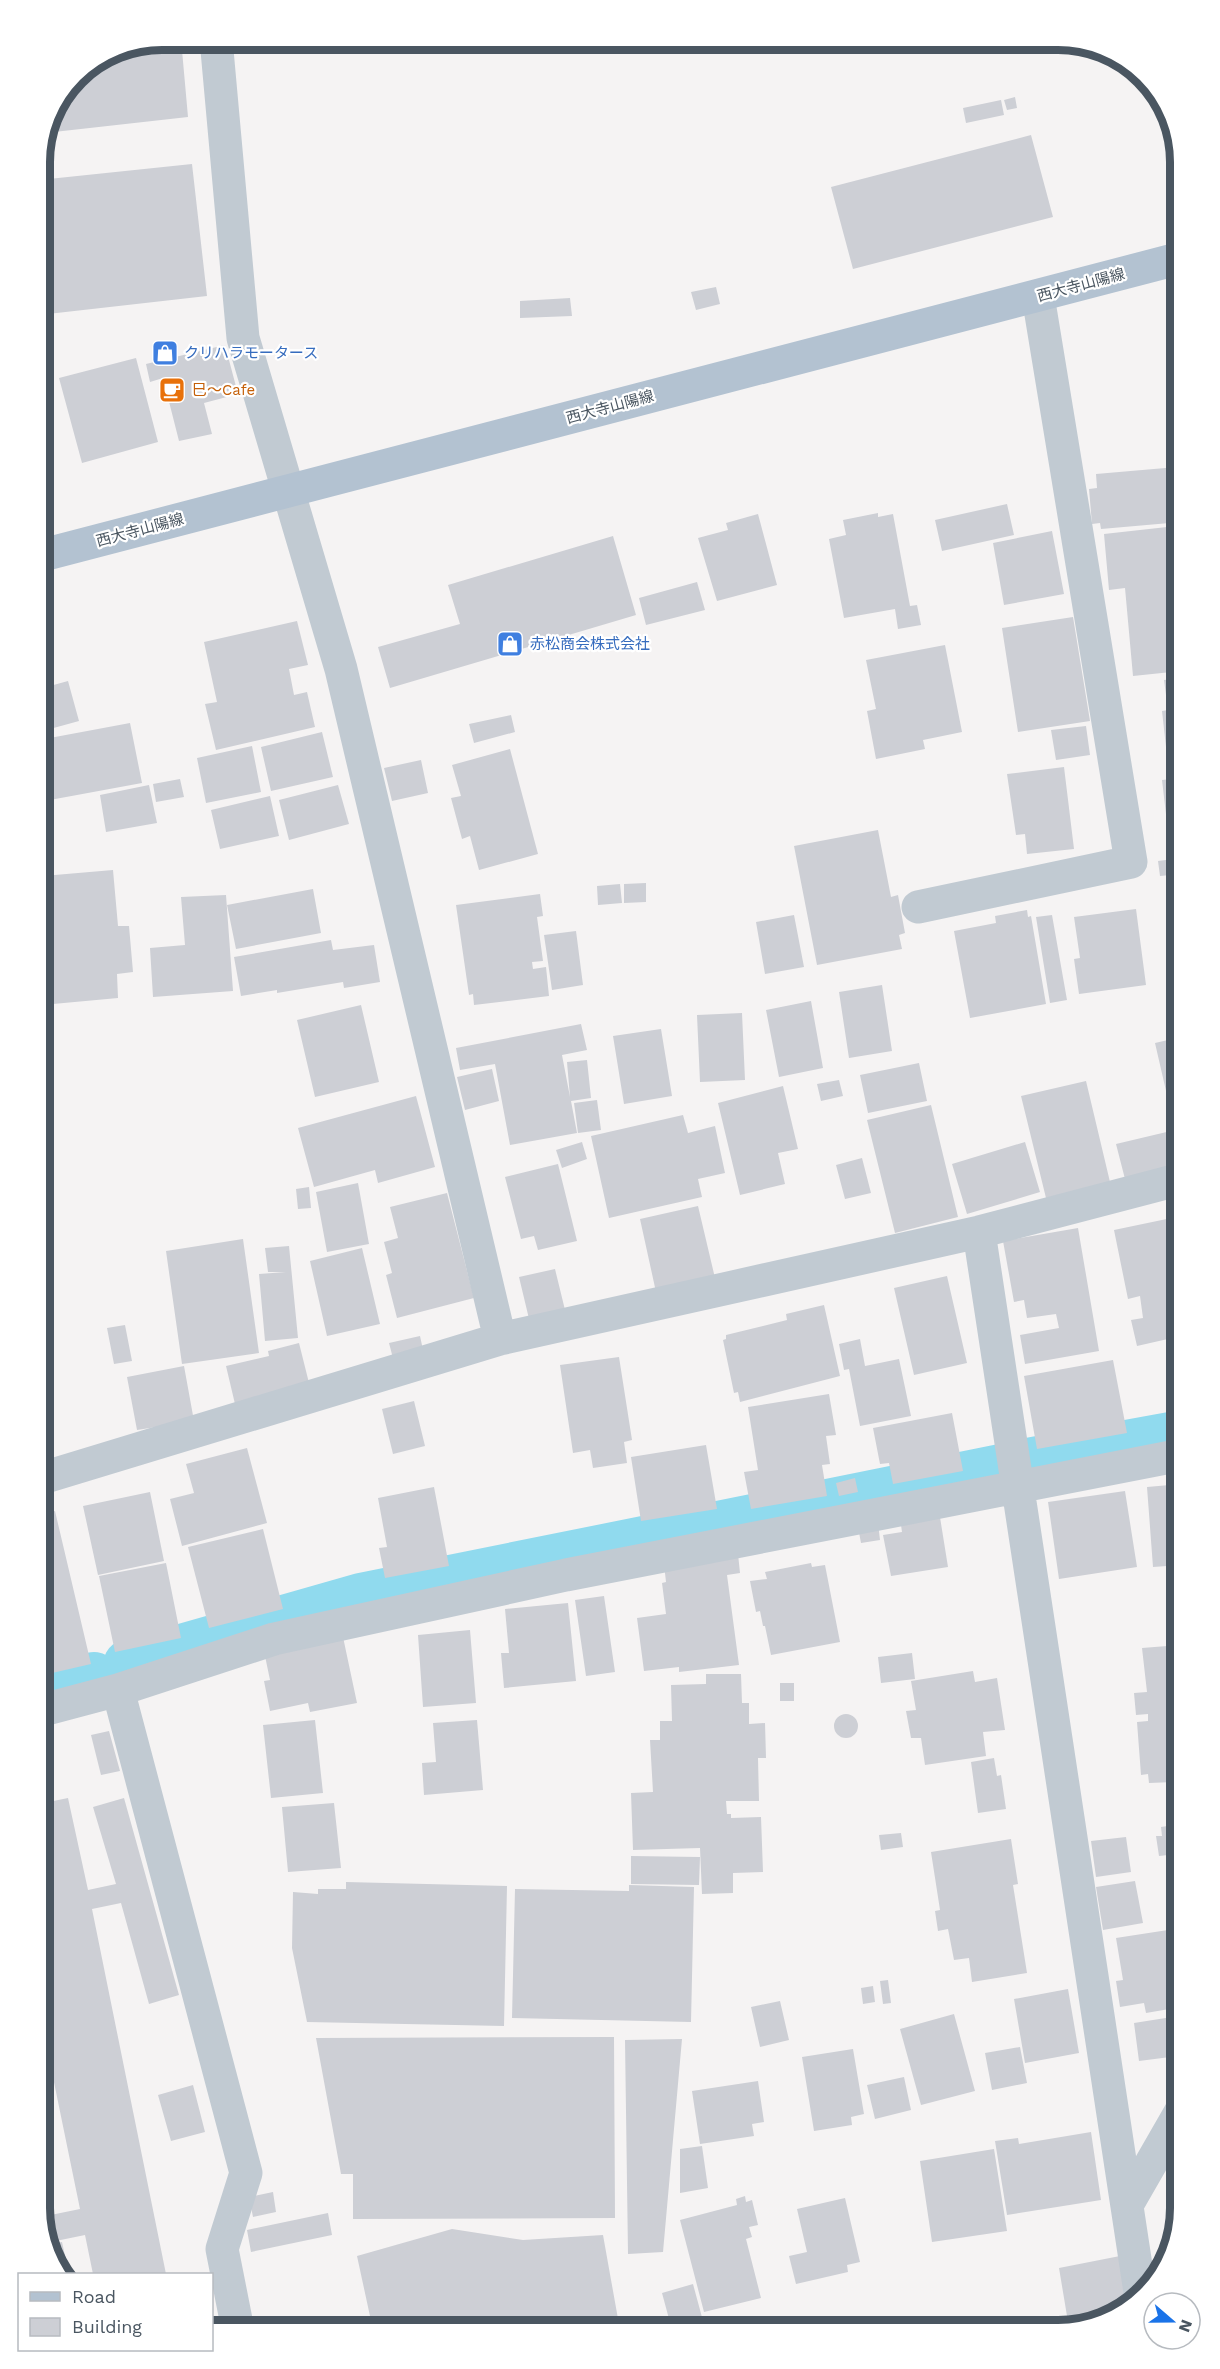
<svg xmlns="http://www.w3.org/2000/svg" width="1220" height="2369" font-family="'Work Sans','Noto Sans JP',sans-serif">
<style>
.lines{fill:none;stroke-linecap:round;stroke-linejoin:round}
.canal{stroke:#90daee;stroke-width:52}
.building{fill:#cdcfd5}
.minor{stroke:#c1cad2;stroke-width:33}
.primary{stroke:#b3c2d1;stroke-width:33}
.labels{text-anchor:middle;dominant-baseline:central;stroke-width:4.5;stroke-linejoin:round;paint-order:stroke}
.street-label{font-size:15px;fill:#4a5661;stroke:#fff}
.shop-label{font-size:15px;fill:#366cbe;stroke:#fff;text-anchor:start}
.food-label{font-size:15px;fill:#c56008;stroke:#fff;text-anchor:start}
.rim{fill:none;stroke:#4a5661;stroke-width:8}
</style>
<rect width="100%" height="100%" fill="#f5f3f3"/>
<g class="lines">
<path class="canal" d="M1027,1464L1181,1436
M129,1665L361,1599L1001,1470
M39,1692L94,1678"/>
</g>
<path class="building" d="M162,39H181L188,117L45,133L51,108L75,75L115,48Z
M1015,97L1017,108L1007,110L1004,100Z
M1001,100L1004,115L966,123L963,108Z
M1031,135L1053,217L853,269L831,187Z
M192,164L207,296L39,315V180Z
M716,287L720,304L696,310L691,292Z
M570,298L572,316L520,318V301Z
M225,345L238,394L204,403L212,434L179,441L163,378L150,382L146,364Z
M136,358L158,442L82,463L59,378Z
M1177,467L1181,522L1101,529L1100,523L1092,524L1089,489L1097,488L1096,474Z
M1007,504L1014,535L942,551L935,520Z
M878,513V517L893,514L910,606L917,605L921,625L898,629L895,609L844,618L829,539L846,535L843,520Z
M758,514L777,585L717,601L698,538L728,530L726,523Z
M1167,527L1172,584H1179L1181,590V671L1133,676L1125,588L1109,590L1104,534Z
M1052,531L1064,594L1004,605L993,543Z
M613,536L636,615L390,688L378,647L460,624L448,585Z
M697,582L705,610L646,625L639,598Z
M1073,617L1090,721L1018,732L1002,628Z
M297,621L308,665L289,669L294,695L307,692L315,727L216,750L205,704L217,702L204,642Z
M945,645L962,732L923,740L925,749L876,759L867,711L876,709L866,660Z
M1181,678V761L1172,762L1171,756H1167L1162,711L1168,710L1164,680Z
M68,681L79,721L39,732V689Z
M511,715L515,732L474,743L469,724Z
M130,723L142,783L39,802V740Z
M1086,726L1090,755L1056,760L1051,730Z
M322,732L333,777L271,791L261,747Z
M252,746L261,792L206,803L197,758Z
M510,749L538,854L479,870L470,836L462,839L451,798L461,796L452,765Z
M421,760L428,793L392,801L384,768Z
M1064,767L1074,849L1027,854L1025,834L1016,835L1007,774Z
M1181,778V856L1171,857L1162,780Z
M180,779L184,797L156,802L153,784Z
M149,785L157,823L106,832L100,795Z
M338,785L349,824L289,840L279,800Z
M270,796L279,836L220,849L211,810Z
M878,830L891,897L898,895L905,933L899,935L902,949L817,965L794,846Z
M1181,858V874L1160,876L1158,861Z
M113,870L118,926H129L133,972L117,974L118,998L53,1004L43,876Z
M646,883V902L624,903V884Z
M620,884L622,903L598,905L597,886Z
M313,889L321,933L236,949L227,905Z
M540,894L543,916L537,917L543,961L532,962L533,969L546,967L549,996L474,1005L473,994L469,995L456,905Z
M226,895L233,991L153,997L150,948L185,945L181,897Z
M1181,897V950L1178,951L1173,927L1179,925L1175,898Z
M1136,909L1146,985L1079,994L1074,959L1080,958L1074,917Z
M1027,910L1028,917L1031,916L1046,1004L970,1018L954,931L996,923L995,916Z
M794,915L804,967L765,974L756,922Z
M1052,915L1067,1000L1050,1003L1036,917Z
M576,931L583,985L552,990L544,935Z
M331,940L333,950L374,945L380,982L344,988L343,982L277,993V990L241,996L234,957Z
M882,985L892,1051L849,1058L839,992Z
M811,1001L823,1068L779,1077L766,1010Z
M361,1005L379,1082L315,1097L297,1020Z
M742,1013L745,1080L700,1082L697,1015Z
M581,1024L587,1050L562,1055L570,1097L567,1062L587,1060L591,1098L571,1101L577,1133L510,1145L495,1064L460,1070L456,1048Z
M661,1029L672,1096L624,1104L613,1036Z
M1181,1037V1165L1125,1179L1116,1144L1175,1130L1155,1043Z
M919,1063L927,1101L868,1113L860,1075Z
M492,1069L499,1101L465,1110L457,1077Z
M839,1080L843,1096L821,1101L817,1084Z
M1086,1081L1110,1182L1046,1198L1021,1096Z
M783,1086L798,1149L778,1153L785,1184L740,1195L718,1103Z
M416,1096L435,1167L378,1183L375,1170L314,1187L298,1128Z
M597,1100L601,1130L578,1133L574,1103Z
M931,1105L958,1217L895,1233L867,1120Z
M683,1115L688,1133L715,1126L725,1173L698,1179L702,1197L609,1218L591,1136Z
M582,1142L587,1159L562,1168L556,1150Z
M1025,1142L1040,1192L967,1214L952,1164Z
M862,1158L871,1193L845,1199L836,1165Z
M558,1164L577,1241L538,1250L534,1236L521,1239L505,1177Z
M358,1183L369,1244L327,1252L316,1192Z
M309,1187L311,1208L298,1209L296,1189Z
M447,1193L474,1298L397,1318L386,1275L392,1273L384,1242L398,1238L390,1207Z
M698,1206L715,1278L656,1292L640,1219Z
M1181,1216V1336L1137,1346L1131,1320L1143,1318L1140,1296L1128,1299L1114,1230Z
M1078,1228L1099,1351L1025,1364L1020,1335L1059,1328L1056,1314L1027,1318L1024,1300L1014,1302L1003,1241Z
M243,1239L259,1353L182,1364L166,1251Z
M289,1246L298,1338L265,1341L259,1274L286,1272H268L265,1248Z
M362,1248L380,1324L327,1336L310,1261Z
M555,1269L566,1314L530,1323L519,1277Z
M947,1276L967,1363L914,1375L894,1288Z
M824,1305L840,1376L740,1402L738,1392L734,1393L723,1340L726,1339V1335L787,1320L786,1314Z
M125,1325L132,1361L114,1364L107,1328Z
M420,1336L425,1359L395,1366L389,1343Z
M860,1339L865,1366L899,1359L911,1416L860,1426L849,1369L844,1370L839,1344Z
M299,1343L310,1387L235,1404L226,1366L269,1356L268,1351Z
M619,1357L632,1440L624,1442L627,1463L593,1468L590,1450L573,1453L560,1365Z
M1113,1360L1127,1433L1037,1449L1024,1376Z
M184,1366L194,1421L137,1430L127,1377Z
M829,1394L836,1435L826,1436L830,1464L822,1465L827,1496L751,1509L744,1472L758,1470L748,1407Z
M414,1401L425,1446L393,1454L382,1409Z
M952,1413L963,1471L893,1484L889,1463L880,1464L873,1428Z
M706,1445L717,1509L641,1521L631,1457Z
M247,1448L267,1523L182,1546L170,1499L194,1493L186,1464Z
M855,1478L858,1492L839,1496L836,1483Z
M1181,1484V1565L1153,1567L1147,1487Z
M434,1487L449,1566L385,1578L379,1548L387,1547L378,1498Z
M1125,1491L1137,1567L1059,1579L1048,1502Z
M150,1492L164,1561L98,1575L83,1506Z
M55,1511L91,1664L39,1676V1515Z
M939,1511L948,1567L891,1576L883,1535L902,1532L900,1518Z
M878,1523L880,1540L861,1543L858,1527Z
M263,1529L283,1609L209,1628L188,1547Z
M738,1554L740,1573L727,1575L739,1665L679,1672V1667L644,1671L637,1618L666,1614L662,1583L666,1582L664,1564Z
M166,1563L181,1638L115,1652L99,1576Z
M811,1563L812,1567L825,1565L840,1642L771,1655L765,1626H763L760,1611L756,1612L750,1581L767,1579L765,1572Z
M604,1596L615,1672L586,1676L575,1600Z
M568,1603L576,1681L504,1688L501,1653H509L505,1609Z
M470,1630L476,1703L423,1707L418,1635Z
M343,1637L357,1703L310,1712L308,1703L270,1711L264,1681L270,1680L265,1656Z
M1180,1645L1181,1769L1173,1770L1174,1782L1149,1783L1148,1774L1141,1775L1137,1722L1148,1721V1714L1136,1715L1134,1693L1147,1692L1142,1648Z
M912,1653L915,1679L881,1683L878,1657Z
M973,1671L975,1682L997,1678L1005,1730L983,1732L986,1756L925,1765L921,1738H911L906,1711L916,1710L911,1681Z
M706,1674H741L742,1703H749V1724L765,1723L766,1758H758L759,1801H726L727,1814H731V1818L761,1817L763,1872L733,1873V1893L702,1894L700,1848L633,1850L631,1793L653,1792L650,1740H660V1721H672L671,1685L706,1684Z
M780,1683H794V1701H780Z
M834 1726a12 12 0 1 1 24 0a12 12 0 1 1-24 0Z
M315,1720L323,1793L271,1798L263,1725Z
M477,1720L483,1790L424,1795L422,1763L436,1762L433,1723Z
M109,1731L120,1771L101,1775L91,1735Z
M994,1758L997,1776L1001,1775L1006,1809L978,1813L971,1762Z
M68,1798L88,1890L116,1884L93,1807L124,1798L179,1995L149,2004L121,1903L92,1909L166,2274H93L85,2235L46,2243L41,2217L80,2209L39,2009V1804Z
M334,1803L341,1868L288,1872L282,1807Z
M1181,1824V1904L1175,1905L1168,1855L1159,1856L1156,1836H1162L1161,1827Z
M901,1833L903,1847L881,1850L879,1835Z
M1126,1837L1131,1872L1096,1877L1091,1841Z
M1011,1839L1018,1884L1013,1885L1027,1973L972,1982L969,1958L954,1960L948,1929L938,1931L935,1911L940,1910L931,1852Z
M631,1856L700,1857L699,1885L631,1884Z
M1135,1881L1143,1923L1103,1930L1096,1887Z
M346,1882L507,1886L504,2026L307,2022L292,1948L293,1892L318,1894V1889H346Z
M629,1885L694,1887L691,2022L512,2018L515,1889L629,1891Z
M1181,1928V2007L1146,2013L1144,2003L1120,2007L1116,1981L1123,1980L1116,1938Z
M888,1980L891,2003L883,2004L880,1981Z
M873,1986L875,2002L863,2004L861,1988Z
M1068,1989L1079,2053L1025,2063L1014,1999Z
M780,2001L789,2040L760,2047L751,2007Z
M954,2014L975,2091L921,2105L900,2029Z
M1172,2017L1178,2056L1139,2061L1134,2023Z
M614,2037L615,2218L353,2219V2174H341L316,2038Z
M682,2039L663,2252L628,2254L625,2040Z
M1020,2047L1027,2083L992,2090L985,2053Z
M853,2049L864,2114L851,2117L852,2125L814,2131L802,2057Z
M904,2077L911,2110L875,2119L867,2085Z
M758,2081L764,2122L752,2124L754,2136L700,2144L692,2091Z
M193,2085L205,2132L171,2141L158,2095Z
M1091,2132L1101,2200L1007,2215L995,2141L1018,2138L1019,2144Z
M702,2146L708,2188L680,2193V2149Z
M994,2149L1007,2231L932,2242L920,2161Z
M273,2192L276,2212L253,2217L249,2197Z
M745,2196L746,2202L752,2200L758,2225L749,2227L752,2237L746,2239L761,2298L704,2312L680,2220L737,2205L736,2199Z
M845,2198L860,2262L847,2265L848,2272L796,2284L789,2256L807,2252L797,2209Z
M328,2213L332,2235L251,2252L247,2230Z
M452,2229L523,2240L603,2235L620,2330H373L357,2256Z
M62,2242L69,2274H65L48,2254L46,2245Z
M1120,2256L1128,2302L1105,2321L1069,2328L1059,2268Z
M693,2284L703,2321L672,2330L662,2293Z"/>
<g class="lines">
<path class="minor" d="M216,39L243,338L341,669L500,1339
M918,907L1131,862L1038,296
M979,1232L1140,2292
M39,1479L500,1339L979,1232L1181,1179
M118,1690L246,2173L222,2249L238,2330
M39,1711L118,1690L274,1639L566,1575L1181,1455
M1127,2205L1181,2111"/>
<path class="primary" d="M39,556L1181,258"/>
</g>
<defs>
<symbol id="shop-square" viewBox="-11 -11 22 22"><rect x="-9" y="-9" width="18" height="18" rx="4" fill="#3f7fe0" stroke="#fff"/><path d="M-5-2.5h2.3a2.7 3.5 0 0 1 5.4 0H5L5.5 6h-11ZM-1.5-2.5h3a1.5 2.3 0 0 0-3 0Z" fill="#fff"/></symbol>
<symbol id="cafe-square" viewBox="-11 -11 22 22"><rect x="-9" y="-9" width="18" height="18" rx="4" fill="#e8710a" stroke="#fff"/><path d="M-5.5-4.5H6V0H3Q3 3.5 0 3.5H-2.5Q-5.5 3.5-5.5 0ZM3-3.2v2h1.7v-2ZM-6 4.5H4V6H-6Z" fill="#fff"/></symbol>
</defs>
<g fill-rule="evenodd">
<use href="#shop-square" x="150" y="338" width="30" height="30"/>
<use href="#cafe-square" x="157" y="375" width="30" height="30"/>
<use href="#shop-square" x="495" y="629" width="30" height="30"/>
</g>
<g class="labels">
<g class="street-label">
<text transform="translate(1081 285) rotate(-15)">西大寺山陽線</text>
<text transform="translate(610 407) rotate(-15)">西大寺山陽線</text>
<text transform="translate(140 530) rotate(-15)">西大寺山陽線</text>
</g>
<g class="shop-label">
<text x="184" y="353">クリハラモータース</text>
<text x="530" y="644">赤松商会株式会社</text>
</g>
<g class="food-label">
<text x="192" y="390">巳～Cafe</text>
</g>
</g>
<path d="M0 0H1220V2369H0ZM162 50H1058A112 112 0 0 1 1170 162V2208A112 112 0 0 1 1058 2320H162A112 112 0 0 1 50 2208V162A112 112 0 0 1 162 50Z" fill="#fff" fill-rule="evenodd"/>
<path class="rim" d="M162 50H1058A112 112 0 0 1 1170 162V2208A112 112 0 0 1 1058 2320H162A112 112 0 0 1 50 2208V162A112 112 0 0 1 162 50Z"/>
<rect x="18" y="2273" width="195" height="78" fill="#ffffff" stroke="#b7bbc0" stroke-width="1.5"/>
<rect x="30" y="2292" width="30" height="9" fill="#b3c2d1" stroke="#b7bbc0" stroke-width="1.5"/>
<text x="72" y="2303" font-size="18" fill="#4a5661">Road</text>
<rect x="30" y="2318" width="30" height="18" fill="#cdcfd5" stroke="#b7bbc0" stroke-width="1.5"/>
<text x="72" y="2333" font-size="18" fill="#4a5661">Building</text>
<g transform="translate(1172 2321) rotate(110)"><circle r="28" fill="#ffffff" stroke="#b7bbc0" stroke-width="1.5"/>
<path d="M0-4.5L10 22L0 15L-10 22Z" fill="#1a73e8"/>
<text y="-9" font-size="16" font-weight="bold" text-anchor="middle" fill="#4a5661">N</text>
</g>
</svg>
